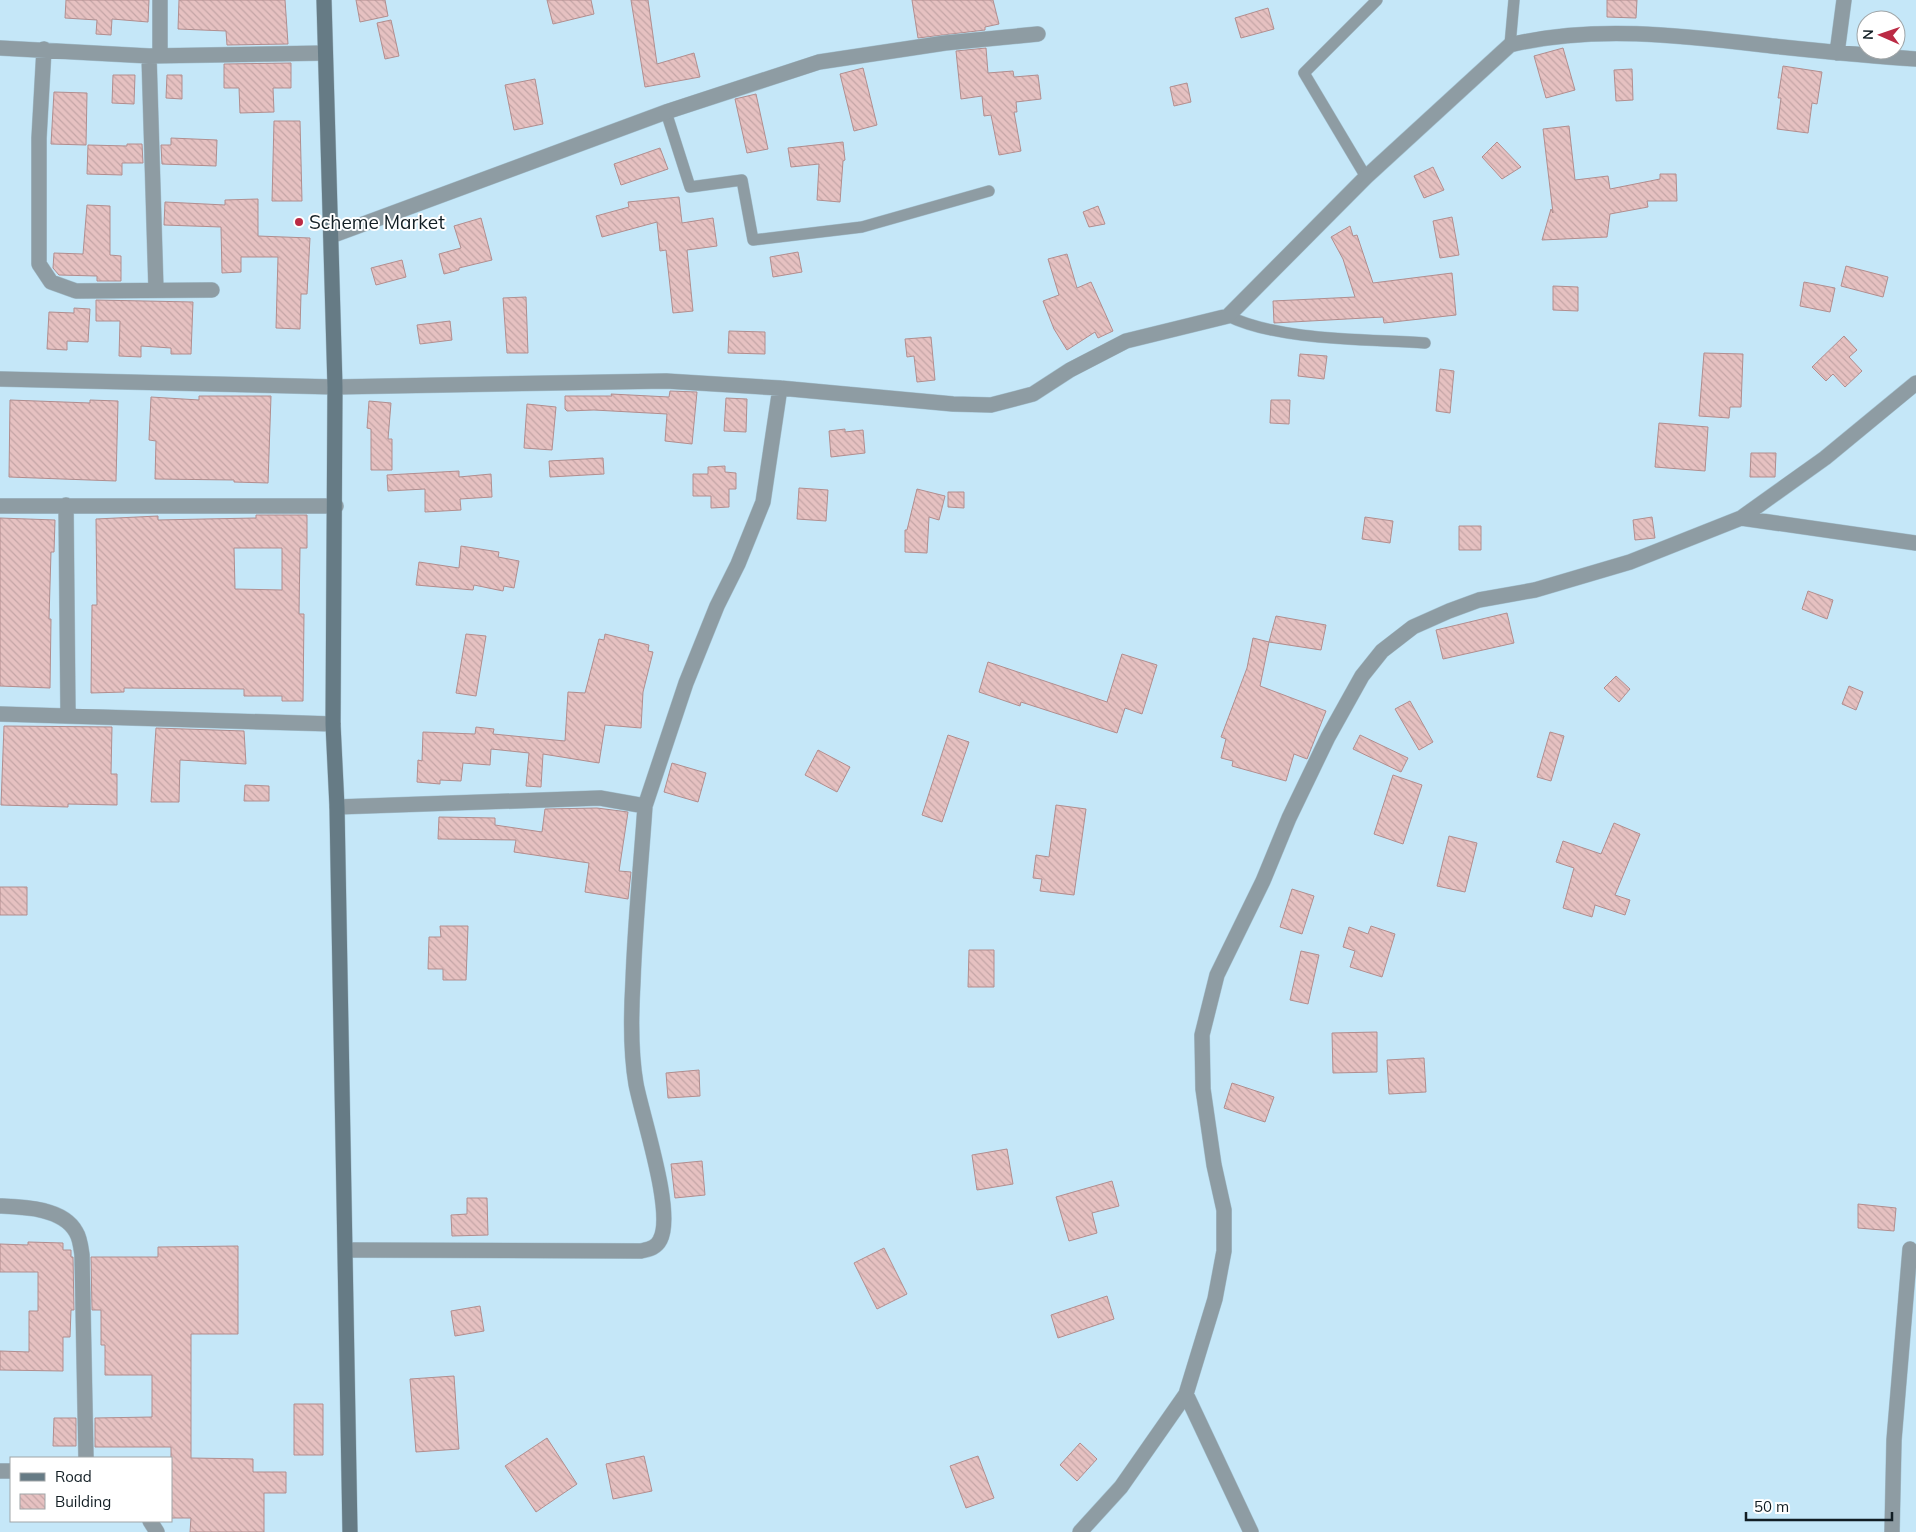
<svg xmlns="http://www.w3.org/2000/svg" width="1916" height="1532" font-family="Mulish,sans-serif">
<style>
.building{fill:url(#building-back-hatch);stroke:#b18e8f;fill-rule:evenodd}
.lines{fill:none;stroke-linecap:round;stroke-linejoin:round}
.lane-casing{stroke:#a5c3d2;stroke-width:12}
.street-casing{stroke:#a5c3d2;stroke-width:16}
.secondary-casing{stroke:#a5c3d2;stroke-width:16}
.lane{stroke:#8e9ca3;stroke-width:11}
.street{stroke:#8e9ca3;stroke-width:15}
.secondary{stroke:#667b85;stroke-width:15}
.poi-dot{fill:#bb2a44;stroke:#fff;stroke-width:2}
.labels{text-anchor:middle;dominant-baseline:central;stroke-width:4;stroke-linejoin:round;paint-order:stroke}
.poi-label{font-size:19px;fill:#121e24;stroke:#fff;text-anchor:start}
</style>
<defs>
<pattern id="building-back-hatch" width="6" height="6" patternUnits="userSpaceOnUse" patternTransform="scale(1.25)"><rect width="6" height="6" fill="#e6c1c1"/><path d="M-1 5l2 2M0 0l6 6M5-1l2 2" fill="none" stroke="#c4a5a6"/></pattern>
</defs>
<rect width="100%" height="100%" fill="#c5e7f8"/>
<path class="building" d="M66,0H149L148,22L112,19L111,35L96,34L97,20L65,18Z
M179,0H285L288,44L227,45L226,31L178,29Z
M356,0H385L388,16L360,22Z
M547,0H591L594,14L553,24Z
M631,0H648L657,64L694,53L700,77L645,87Z
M912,0H993L999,24L985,27V30L918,38Z
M1607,0H1637L1636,18L1607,17Z
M1268,8L1274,29L1241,38L1235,18Z
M391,20L399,56L385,59L377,23Z
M986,48L988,73L1013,71L1014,77L1038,75L1041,99L1016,102L1017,112H1014L1021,151L999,155L991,115L984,116L982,96L961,99L956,51Z
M1563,48L1575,90L1546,98L1534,56Z
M291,63V88H273L274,112L240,113L239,88H224V64Z
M1783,66L1822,72L1817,104L1812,103L1808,133L1777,129L1781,98H1778Z
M863,68L877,125L854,131L840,74Z
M1632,69L1633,100L1616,101L1614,70Z
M113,75H135L134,104L112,103Z
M167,75H182V99L166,98Z
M535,79L543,124L514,130L505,85Z
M1187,83L1191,102L1174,106L1170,87Z
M54,92L87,93L86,145L51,144Z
M756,94L768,149L747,153L735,99Z
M274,121H300L302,201H272Z
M1569,126L1575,180L1608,176L1610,189L1660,179V174H1676L1677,201H1647L1648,207L1610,214L1607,237L1542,240L1551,209L1553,213L1543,129Z
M171,138L217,140L216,166L162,164L161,145H171Z
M843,142L845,160L843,161L840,202L817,200L819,164L791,167L788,148Z
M1497,142L1521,167L1502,179L1482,157Z
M127,144H142L143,163H122V175L87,174L88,145L127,146Z
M660,148L668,169L621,185L614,164Z
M1433,167L1444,190L1424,198L1414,176Z
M679,197L682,223L713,218L717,246L687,250L693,311L673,313L666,250L660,251L657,222L602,237L596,216L629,207L628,202Z
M258,199V236L310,238L307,294H301L300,329L276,328L278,257H241V272L222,273L221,227L164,225L165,202L225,205V200Z
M87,205L110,206V255L121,256V281H97V276L59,275L53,268L54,253L83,254Z
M1098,206L1105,224L1089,227L1083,212Z
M1452,217L1459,255L1440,258L1433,221Z
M481,218L492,260L459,268V270L444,274L439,254L461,248L454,226Z
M1350,226L1353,236L1357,235L1373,283L1452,273L1456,315L1384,323L1383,317L1274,323L1273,301L1355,297L1343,259L1331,237Z
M798,252L802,272L773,277L770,257Z
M1067,254L1077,288L1091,282L1113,331L1098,338L1095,332L1067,350L1054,329L1043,301L1059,295L1048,259Z
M402,260L406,277L376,285L371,268Z
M1846,266L1888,277L1883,297L1841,286Z
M1804,282L1835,288L1830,312L1800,306Z
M1553,286L1578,287V311L1553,310Z
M526,297L528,353H507L503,298Z
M96,300L193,302L191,354H171V348L141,346V357L119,356L120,321H96Z
M74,308L90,309L88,342L67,341V350L47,349L49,312L74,313Z
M450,321L452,340L420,344L417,325Z
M729,331L765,332V354L728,353Z
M1844,336L1857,350L1849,357L1862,371L1845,387L1833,374L1826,381L1812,367Z
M931,337L935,380L917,382L914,356L907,357L905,339Z
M1704,353L1743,354L1741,407H1730L1729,418L1699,416Z
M1300,354L1327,356L1324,379L1298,376Z
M1440,369L1454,371L1450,413L1436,411Z
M670,391L697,392L692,444L665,441L667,414L594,410L567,411L565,409V396H612L611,394L669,397Z
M199,396H271L268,483L234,482V480L155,479L156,441L149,440L151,397L199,400Z
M726,398L747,399L746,432L724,431Z
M10,400L90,403V400L118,401L116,481L9,477Z
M1271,400H1290L1289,424L1270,423Z
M369,401L391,403L388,439H392V470H371V429L367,428Z
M527,404L556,407L552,450L524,448Z
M1659,423L1708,427L1705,471L1655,467Z
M845,429V432L863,430L865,453L831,457L829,431Z
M1751,453H1776L1775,477H1750Z
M603,458L604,474L550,477L549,461Z
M725,466V472L736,473V489H729V507L711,508V496H693V474H708V467Z
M459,471V477L491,474L492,497L460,499L461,510L425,512V489L388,491L387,475Z
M799,488L828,490L826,521L797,519Z
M917,489L945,496L939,520L929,517L927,553L905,552V530H907Z
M948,492H964V508L948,507Z
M256,515H307V548H300L299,614H304L303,701H282V696H244V689L124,688V692L91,693L92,605H97L96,519L158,516V520L204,519L256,518ZM234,548H282V590L235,589Z
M1365,517L1393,521L1390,543L1362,539Z
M1652,517L1655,538L1635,540L1633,520Z
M0,518L55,520L54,552H51L49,619H51L50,688L0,686Z
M1459,526H1481V550H1459Z
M461,546L499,552L498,557L519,561L514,588L504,586L503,591L474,585L473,590L416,585L419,562L459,568Z
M1808,591L1833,600L1827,619L1802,609Z
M1507,613L1514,643L1443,659L1436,630Z
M1276,616L1326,625L1321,650L1269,642Z
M466,634L486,636L476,696L456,693Z
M605,634L649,645L648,651L653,652L643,692L641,728L605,725L599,763L543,754L541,787L526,786L529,753L491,749L490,765L463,763L461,781L440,780V784L417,782L418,760L422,761L423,732L475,734L476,727L494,729L493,734L565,741L568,692L585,693L599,639L604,640Z
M1253,638L1269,642L1260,686L1326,711L1307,759L1294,754L1286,781L1232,766L1233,761L1221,758L1226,739L1221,737L1247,668Z
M1122,654L1157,665L1142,714L1125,708L1117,733L1021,702L1020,706L979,692L988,662L1107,702Z
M1616,676L1630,689L1619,702L1604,688Z
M1849,686L1863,692L1856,710L1842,704Z
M1410,701L1433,742L1419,750L1395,709Z
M4,726L112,727L111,774H117V805L68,804V807L1,805Z
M156,728L244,731L246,764L180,760L179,802H151Z
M1550,732L1564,736L1551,781L1537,777Z
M948,735L969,742L942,822L922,815Z
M1360,735L1408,758L1401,772L1353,749Z
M818,750L850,767L837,792L805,775Z
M672,763L706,773L698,802L664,792Z
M1393,775L1422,785L1403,844L1374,834Z
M245,785L269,786V801H244Z
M1056,805L1086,809L1074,895L1040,891L1042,879L1033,878L1036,855L1049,857Z
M597,808L628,812L619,871L631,872L628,899L585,892L589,863L514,852L516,840L438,839L439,817L495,818V825L542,832L545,809Z
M1614,823L1640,834L1615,895L1630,900L1625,915L1595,905L1592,917L1563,908L1574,868L1556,862L1563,841L1601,854Z
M1449,836L1477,843L1465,892L1437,886Z
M0,887H27V915H0Z
M1292,889L1314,896L1302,934L1280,927Z
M440,926H468L466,980H443V969H428L429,937H441Z
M1371,926L1395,934L1382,977L1350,967L1355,951L1343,947L1349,927L1368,934Z
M969,950H994V987H968Z
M1301,951L1319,955L1308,1004L1290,1000Z
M1377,1032V1072L1333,1073L1332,1033Z
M1424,1058L1426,1092L1389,1094L1387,1060Z
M699,1070L700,1096L668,1098L666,1073Z
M1232,1083L1274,1097L1265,1122L1224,1108Z
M1007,1149L1013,1184L977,1190L972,1155Z
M702,1161L705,1195L675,1198L671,1164Z
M1112,1181L1119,1206L1092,1213L1097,1233L1069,1241L1056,1197Z
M467,1198H487L488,1235L452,1236L451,1215L467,1214Z
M1858,1204L1896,1208L1894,1231L1858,1228Z
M28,1242L63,1243V1250H71V1257H73L74,1310H71L70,1337H63V1371L0,1370V1351L29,1352V1311H38V1272H0V1244L28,1245Z
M238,1246V1334H191V1458L253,1459V1472H286V1493H264V1532H190L191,1518H171V1447H95V1418L152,1417V1375H105V1345H101V1310H92L91,1257H158V1247Z
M884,1248L907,1294L877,1309L854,1263Z
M1107,1296L1114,1319L1058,1338L1051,1315Z
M480,1306L484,1331L455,1336L451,1311Z
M454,1376L459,1449L416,1452L410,1379Z
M294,1404H323V1455H294Z
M54,1418H76V1446H53Z
M547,1438L577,1484L536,1512L505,1466Z
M1080,1443L1097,1459L1077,1481L1060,1465Z
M644,1456L652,1491L613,1499L606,1464Z
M978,1456L994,1498L966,1508L950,1466Z"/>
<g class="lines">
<defs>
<path id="lane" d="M1510,45L1514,0
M666,112L690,187L742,180L753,240L862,227L989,191
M1366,177L1304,73L1377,0
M1228,316C1279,341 1367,339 1425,343"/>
<path id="street" d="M0,48L149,56L325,53
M44,49L39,138V264L51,282L76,291L212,290
M1837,53L1844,0
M149,56L156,290
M160,56V0
M331,236L666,112L819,62L945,43L1038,34
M0,379L335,387L666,381L780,388L953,404L991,405L1033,394L1070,370L1126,341L1228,316L1366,177L1510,45C1594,24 1687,36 1772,46C1820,51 1868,56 1916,59
M66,505L68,714
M0,506H336
M1741,518L1916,543
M0,714L333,724
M337,807L600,798L645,806L686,683L717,606L738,564L763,502L780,388
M0,1206C24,1207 63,1208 76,1232C80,1238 81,1248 82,1255L86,1458
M346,1250L641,1251C649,1249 656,1248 660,1240C675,1213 642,1116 636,1084C630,1050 631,1015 633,981C635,923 641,865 645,806
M1186,1394L1251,1532
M0,1471H11
M150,1521L157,1532
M1080,1532L1121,1487L1186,1394L1215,1299L1224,1251V1210L1214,1165L1203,1089L1202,1035L1217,975L1263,881L1289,818L1328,737L1362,676L1382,651L1413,627L1449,611L1479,600L1535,590L1630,562L1741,518L1825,458L1916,383
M1892,1532L1894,1440L1910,1249"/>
<path id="secondary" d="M324,0L335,387L333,724L337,807L350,1532"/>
</defs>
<use href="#lane" class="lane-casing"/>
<use href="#street" class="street-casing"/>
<use href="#secondary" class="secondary-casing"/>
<use href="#lane" class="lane"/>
<use href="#street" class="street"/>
<use href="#secondary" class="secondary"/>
</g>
<circle class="poi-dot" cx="299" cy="222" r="5"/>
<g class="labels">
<g class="poi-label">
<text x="309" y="222">Scheme Market</text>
</g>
</g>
<rect x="10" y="1457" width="162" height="65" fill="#ffffff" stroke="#a0a5a7"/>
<rect x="20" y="1473" width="25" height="8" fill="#667b85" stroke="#a0a5a7"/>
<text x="55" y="1482" font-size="15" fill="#121e24">Road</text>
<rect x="20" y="1494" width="25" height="15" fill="url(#building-back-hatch)" stroke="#a0a5a7"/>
<text x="55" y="1507" font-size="15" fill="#121e24">Building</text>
<g transform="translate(1881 35) rotate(272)"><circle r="24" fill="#ffffff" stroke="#a0a5a7"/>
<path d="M0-4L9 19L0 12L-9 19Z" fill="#bb2a44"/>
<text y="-8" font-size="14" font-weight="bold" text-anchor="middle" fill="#121e24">N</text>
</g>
<path d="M1746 1512v8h146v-8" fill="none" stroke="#121e24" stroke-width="2.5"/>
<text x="1754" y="1512" font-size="15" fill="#121e24" stroke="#ffffff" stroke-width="4" paint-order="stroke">50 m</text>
</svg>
